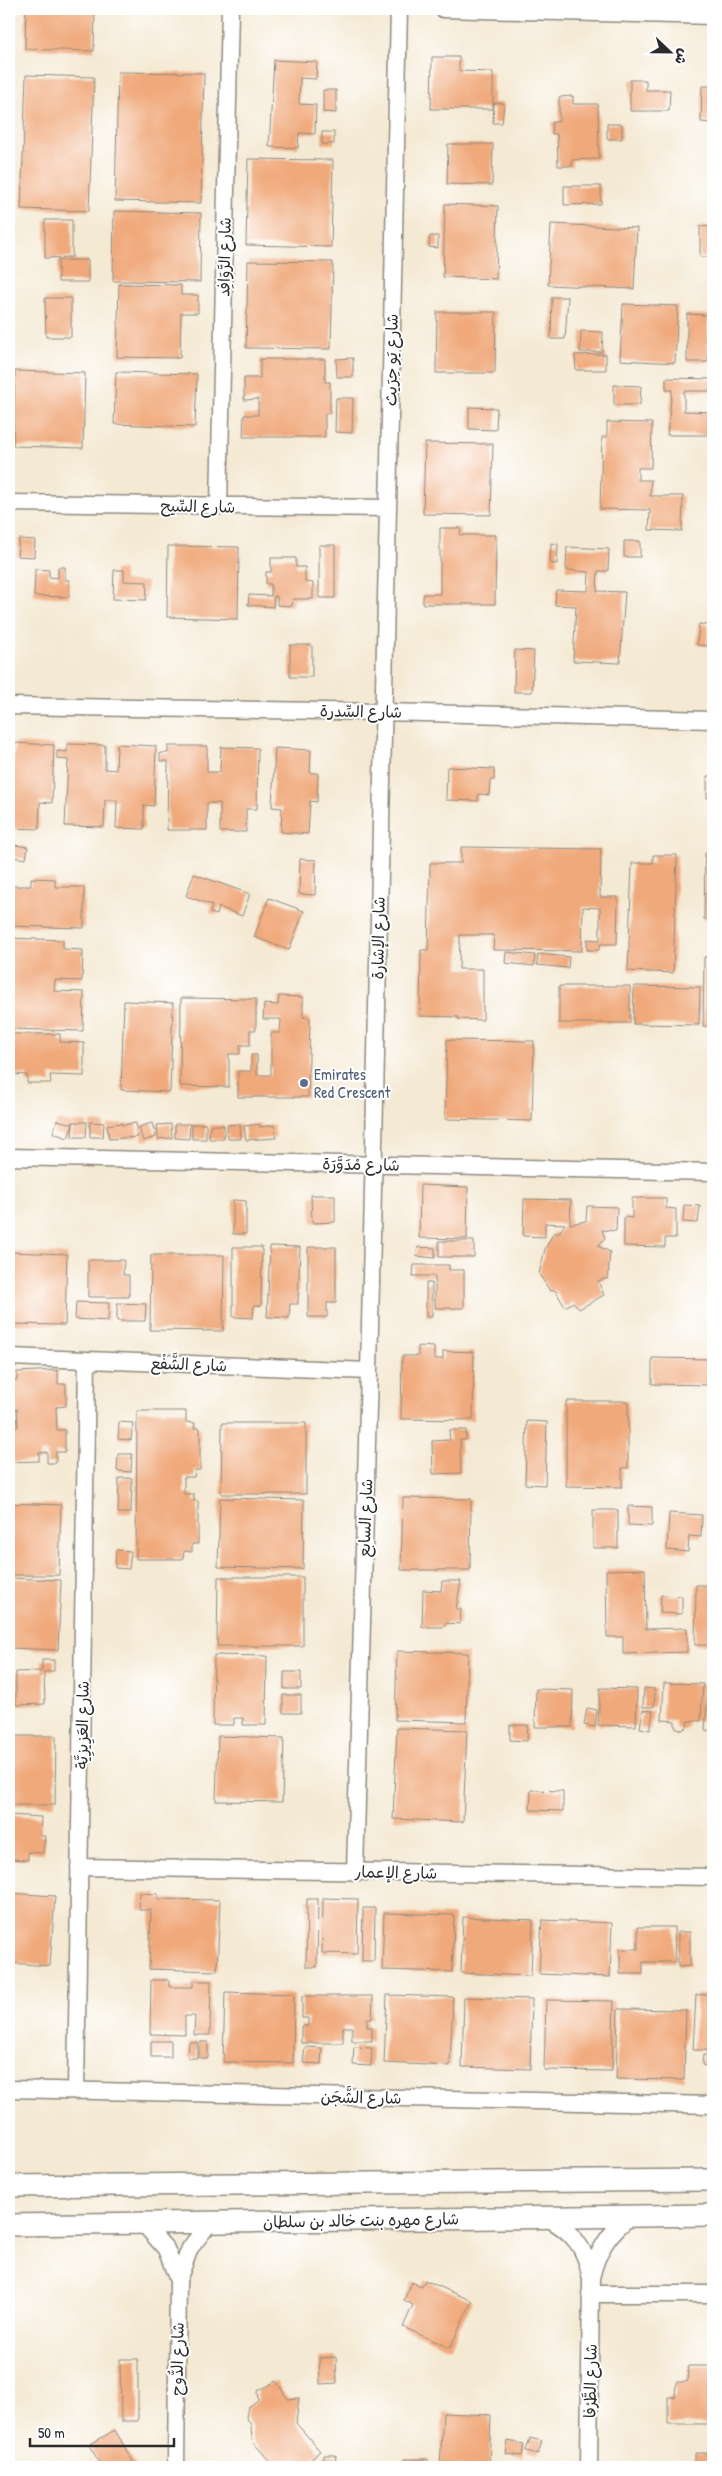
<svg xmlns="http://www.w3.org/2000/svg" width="722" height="2476" font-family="'Patrick Hand','Playpen Sans Arabic',sans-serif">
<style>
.building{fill:#f0a97a}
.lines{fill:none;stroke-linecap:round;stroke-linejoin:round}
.minor-casing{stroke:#908a7f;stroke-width:19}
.tertiary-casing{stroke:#908a7f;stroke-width:24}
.minor{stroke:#fff;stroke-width:16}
.tertiary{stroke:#fff;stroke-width:21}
.service-dot{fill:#5c6f8a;stroke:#fff;stroke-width:2}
.labels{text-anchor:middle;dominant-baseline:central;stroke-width:4;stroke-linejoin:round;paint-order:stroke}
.street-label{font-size:16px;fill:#2b2b2b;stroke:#fff}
.service-label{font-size:16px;fill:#4e5e75;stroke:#fff;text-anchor:start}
</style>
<rect width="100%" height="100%" fill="#fff"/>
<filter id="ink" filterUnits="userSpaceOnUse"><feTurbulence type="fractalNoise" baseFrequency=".02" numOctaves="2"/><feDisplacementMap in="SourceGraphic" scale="10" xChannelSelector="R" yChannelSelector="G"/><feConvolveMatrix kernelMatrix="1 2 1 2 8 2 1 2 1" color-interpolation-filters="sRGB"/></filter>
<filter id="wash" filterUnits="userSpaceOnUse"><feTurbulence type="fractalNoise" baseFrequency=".0096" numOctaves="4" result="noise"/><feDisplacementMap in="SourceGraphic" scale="20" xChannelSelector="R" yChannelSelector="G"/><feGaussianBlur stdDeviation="1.12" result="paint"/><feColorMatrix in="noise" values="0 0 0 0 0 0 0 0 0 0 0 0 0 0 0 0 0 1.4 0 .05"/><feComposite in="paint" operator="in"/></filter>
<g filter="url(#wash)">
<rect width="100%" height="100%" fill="#f4e9d3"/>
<g id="blocks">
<path class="building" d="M26,9H95L94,51L25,49Z
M432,57H459V71L493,72V109H431Z
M274,60L317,62L316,79L300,78L299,104L316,105L315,134L299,133L298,148L269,147Z
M118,72L204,73L201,203L115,201Z
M26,75L94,77L89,211L21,209Z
M630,80H646V90H670L669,111H630Z
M702,86H713V123L701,122Z
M323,90H336V113L323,112Z
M573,96V104H598L599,159L572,160V166H558L557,134H552V122H559V97Z
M494,103H504L502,123H493Z
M607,124H622V139H607Z
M322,132H334V144H322Z
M448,144H493L492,185L447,184Z
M248,159L333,160L331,247L246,245Z
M564,186H601V204L564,205Z
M445,204L498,206L496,279L443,277Z
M114,211L201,213L200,282L113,281Z
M45,220H72V257L45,258Z
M551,224L637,228L634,289L548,285Z
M700,226L713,227V257H700Z
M430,236H438V248L429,247Z
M58,260H88V282H58Z
M248,261L333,262L331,349L246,348Z
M119,284L181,285V295H198V313H181L180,358L117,357Z
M552,297H568L565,339H551Z
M45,298H71V337H46Z
M623,304L678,306L675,363L620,360Z
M437,312H496L495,373H436Z
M687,314L708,315V362H687Z
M581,331L603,332L602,352H580Z
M606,354V370H576L575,355Z
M353,358V377H337L336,359Z
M260,359H325V382H330V413H325V437H243L244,415H258V399L244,400V378H260Z
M15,371L85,373L83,448L13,446Z
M116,372L197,374L195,427L114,424Z
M666,378L713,379V391H684V411L713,412L712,435H667L672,390H666Z
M614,385L641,386L640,405H614Z
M336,398H353L352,433L335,432Z
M469,407L497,408L496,430L469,429Z
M607,422L652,423L651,468H638V480H651L650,496H683L682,531L649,530L650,510L600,509L602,437H607Z
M425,443L493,444L491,515L423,514Z
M440,528H461L460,535H496L495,604H423V594H440Z
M19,539L35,540L34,557L17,556Z
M624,541H640V557H624Z
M551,543L558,544L557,564L550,563Z
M319,545H335V598H319Z
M168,546L239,547L238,619L167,617Z
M567,547L609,549L608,571H598L597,591L625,592L620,663L573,661L576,606L555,605L556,590L588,591L589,572L566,570Z
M271,558H296V567H305V582L313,583V599H293L292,606L277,605V596H274L273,607L248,605L249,595L271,596V584H266V572H271Z
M58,567H65V580H69V597L34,596L35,569L49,570V577L58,578Z
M114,570H124V581L147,582L146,600L113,599Z
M699,624L709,625L707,646L697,645Z
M290,645H312V677H290Z
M515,650L534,651L532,692H514Z
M15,743L54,745L52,803L40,802L39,829L11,828L12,795H9V769H13Z
M67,744L105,745V769L116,770L117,744L156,746L154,806L144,805V829L116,828L117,800H105L104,827L65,826L68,760L57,759V751L67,752Z
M168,746H207V772H220L221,747L258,748L257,809H246V832H220V803H207V830H167L168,761H160V753H168Z
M275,748L311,750L310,773H318L317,802L310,801L308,834L281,832L282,808L272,807Z
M447,767L494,769V780H490L489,795L478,794V801L446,800Z
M707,776H713V798H707Z
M15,845L28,847L26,859L13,857Z
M461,847L601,849L600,897H618L617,944H600L599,950H587V939L600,940V908L583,907L582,951L493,950L494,935H460L459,969H483V1020L458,1019V1017L420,1016L421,950H428L430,863H461Z
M705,853H713V919H704Z
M653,855H677L673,973L628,971L632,863H653Z
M300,859L316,860L315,895L299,894Z
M194,874L250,894L242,916L219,907L217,915L210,913L212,905L186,896Z
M31,878L55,879V887H84V928L9,926V886H31Z
M269,898L304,911L289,950L254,937Z
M9,938L63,940V949L83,950L82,981L55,980L54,991L84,992L83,1031L9,1029Z
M506,952L535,955L534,966L505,963Z
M538,954L569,957L568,968L537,965Z
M704,957H713V1026H703Z
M559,986H630V1023H559Z
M634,986L700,987L699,1025L633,1024Z
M279,996L303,997V1017L310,1018L308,1097H238V1071H251V1055H257V1075H271V1033H280L281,1019H263L264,1004L278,1005Z
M181,998L256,999V1030H250V1045H240V1054H229V1087L180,1086Z
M124,1001L173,1003L170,1092L121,1090Z
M9,1034H60V1042L84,1043V1076L50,1075L51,1083H27V1075L9,1074Z
M447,1040L534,1041L532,1121L445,1119Z
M57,1120L73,1124V1122H87L86,1137H72L73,1124L68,1138L53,1133Z
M90,1122L104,1123L103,1137H90Z
M122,1123V1125L136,1123L138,1137L109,1139L107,1125Z
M152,1123L156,1137L143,1141L139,1127Z
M171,1124L172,1138L158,1139L157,1125Z
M175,1124H190L189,1139L175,1138Z
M192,1124H206V1139H192Z
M240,1124L241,1139H228L227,1125Z
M259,1124L260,1127L274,1125L276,1138L246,1140L244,1126Z
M210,1125H224V1139H209Z
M420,1185L468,1187L467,1239L419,1238Z
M311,1195H335V1222L312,1223Z
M632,1198H666V1208L676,1209V1238H665V1247L624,1246V1217L632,1218Z
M524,1199L571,1200L570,1224L586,1221L587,1206L617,1207L616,1231L602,1230L605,1238L598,1246L610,1252L608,1278L598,1281L604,1295L579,1309L573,1302L565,1307L555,1290L550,1291L539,1274L545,1249L554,1232L558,1234L565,1224L545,1223V1237L523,1236Z
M233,1200L246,1201V1234H233Z
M684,1205L700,1206L698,1223L683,1222Z
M439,1241H474V1257H439Z
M270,1246L300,1247L298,1304H290L289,1318L267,1317Z
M233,1247H262L261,1306L254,1305L253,1318L233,1317Z
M308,1247H336V1303H327V1317H308Z
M418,1247L435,1248V1258L416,1256Z
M9,1252L67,1254L65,1325L9,1324Z
M151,1255H224L223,1331L150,1330Z
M88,1260H124L123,1275H129V1297H88Z
M414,1265H449V1270H464V1308H435V1276H413Z
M426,1283H432V1317H426Z
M76,1302L109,1303L108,1321L75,1319Z
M117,1303L146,1304L145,1321H117Z
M418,1346L434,1347V1359H443V1351L474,1352L473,1420L401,1419L402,1356H418Z
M652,1358L713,1359V1385L652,1384Z
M58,1370V1384H66V1406L56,1407L57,1430H65V1452H56V1463H47V1452L39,1453V1461L9,1462V1427H18L17,1409H9V1380H17V1372Z
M566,1401H628V1468H622V1487L566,1486Z
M137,1411H186V1422L195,1423L194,1428H200V1470H195L194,1477H184V1494H194V1501H198V1544H192V1552L184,1551L183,1559H136Z
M527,1421L547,1422L545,1485L525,1484Z
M119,1422L133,1423L131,1440L118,1439Z
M222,1423H306V1494H221Z
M449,1430H466V1440H460L461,1473L433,1474L432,1441L450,1440Z
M118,1454H132L131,1472L117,1471Z
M119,1478H132L131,1513H118Z
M220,1498L304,1500L303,1569L218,1567Z
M403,1498L471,1499L470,1570H401Z
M9,1503L61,1505L59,1575H9Z
M628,1506L652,1507V1526L628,1525Z
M593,1510H618V1548H593Z
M669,1513L702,1515L701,1537L689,1536L688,1552L667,1550Z
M116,1550L131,1551L129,1569L115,1568Z
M645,1569L646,1629L687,1628V1652L623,1654V1637H607L606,1570Z
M218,1577H303V1646H217Z
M9,1578L61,1580L58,1650L9,1648Z
M442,1581H461L456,1609H461L460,1624L445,1623L444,1627H422L423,1590L441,1591Z
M696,1585H713V1645H695Z
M661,1595L682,1596V1614L660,1613Z
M397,1651L468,1653L466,1722L395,1720Z
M214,1655L267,1656L266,1725H243V1718H234V1725H213Z
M42,1660H54V1671L44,1672L45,1704L16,1705V1672L42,1671Z
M284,1672H301V1689H284Z
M709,1680L713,1681V1731L705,1730Z
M664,1683L703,1684L701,1721H688L687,1727L682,1730L675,1727V1721L662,1720Z
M600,1688L637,1689L636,1726L598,1725Z
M644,1688L655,1689L654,1707H643Z
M536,1689L573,1690L572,1727H535Z
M283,1695H301V1713H283Z
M587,1708L597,1710L595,1727L584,1725Z
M643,1710L653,1711L650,1730L640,1728Z
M510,1725H528L527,1741L510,1740Z
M397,1728L467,1730L463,1822L393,1819Z
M9,1736H56L55,1805H9Z
M218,1736L284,1738L282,1802L216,1801Z
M531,1790L563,1791V1811L530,1810Z
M9,1815L41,1817L40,1836H45L43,1853L28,1852V1860L9,1859Z
M9,1893L55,1896L50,1966L9,1963Z
M140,1893L158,1894V1899L220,1900L217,1971L149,1969L151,1910H139Z
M323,1898L358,1899L357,1954L322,1953Z
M307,1899H318L317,1967H306Z
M363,1908H375L374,1961H362Z
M384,1913L454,1915L452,1972L382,1970Z
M463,1917L533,1920L531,1976L461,1973Z
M542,1920L612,1923L610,1977L539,1974Z
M638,1927H674L675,1962H643V1974H620V1949H638Z
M678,1932H690V1966L678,1967Z
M710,1953H713V1964H710Z
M151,1980H169V1987H193V1981H211L210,2035H194L195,2016H185V2035L150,2034Z
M225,1992L294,1994L293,2063L223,2062Z
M713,1994V2050H693L696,1995Z
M387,1995L453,1997L450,2066L384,2063Z
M302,1996H373L372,2019H367V2027H372V2041H352V2027H343V2043H301V2026H308V2018H302Z
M464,1997L532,1999L530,2069L462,2067Z
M546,2000L614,2001L612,2071L544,2070Z
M618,2009L686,2010L684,2080L616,2079Z
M151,2041H171V2057H151Z
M189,2042H197V2058H188Z
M199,2042H208V2058H199Z
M305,2047L322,2048L321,2064L303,2063Z
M354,2047L372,2048L371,2066L353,2065Z
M703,2055H710L709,2066L702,2065Z
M425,2280L472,2301L450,2348L403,2327L413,2305L404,2300L412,2282L422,2286Z
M336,2357L337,2383L320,2384L319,2358Z
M120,2359H138V2421H121Z
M688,2366H713V2424H668V2397H675L676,2382H687Z
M276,2381L288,2399L299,2398L296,2423L320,2451L302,2467H275L252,2441L251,2425L246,2417L248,2407L258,2400L257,2391Z
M443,2413L491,2415L489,2467H440Z
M115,2430L136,2467H102L89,2445Z
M530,2438L542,2441L538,2454L526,2451Z
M508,2441L524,2444L522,2456L506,2454Z
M695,2453H713V2467H695Z
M324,2455H336L335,2467H324Z
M404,2459H428V2467H404Z"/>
</g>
</g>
<g filter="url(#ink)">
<use href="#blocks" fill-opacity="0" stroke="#908a7f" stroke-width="1"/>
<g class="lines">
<defs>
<path id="minor" d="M443,9L713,16
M9,503L388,508
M219,506L230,9
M9,706L383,712L713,720
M9,1157L713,1172
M9,1357L369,1371
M79,1867L713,1877
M355,1872L369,1371L399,9
M9,2089L713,2105
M76,2091L87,1360
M547,2218C572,2231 586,2248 590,2275
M143,2223L166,2249L178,2280
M590,2294H713
M176,2467L178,2280L190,2248L211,2221
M589,2467L591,2278C597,2251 609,2232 631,2216"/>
<path id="tertiary" d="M9,2186L713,2180
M9,2225L713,2215"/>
</defs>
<use href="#minor" class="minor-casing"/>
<use href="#tertiary" class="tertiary-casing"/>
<use href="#minor" class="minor"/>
<use href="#tertiary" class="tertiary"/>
</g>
</g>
<circle class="service-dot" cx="304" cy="1083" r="5"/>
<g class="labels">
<g class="street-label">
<text transform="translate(224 257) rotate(-89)">شارع الرَّوَافِد</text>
<text transform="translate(391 360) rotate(-89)">شارع يَو حِرَيث</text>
<text transform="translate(198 506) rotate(1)">شارع السِّيح</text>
<text transform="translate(361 711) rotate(1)">شارع السِّدرة</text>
<text transform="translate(378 938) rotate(-89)">شارع الإشارة</text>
<text transform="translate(361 1164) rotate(1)">شارع مْدَوَّرَة</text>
<text transform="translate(189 1364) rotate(2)">شارع الشَّفْع</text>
<text transform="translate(365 1518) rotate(-88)">شارع السابع</text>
<text transform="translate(82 1725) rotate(-89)">شارع العَزِيزِيَّة</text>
<text transform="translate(396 1872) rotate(1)">شارع الإعمار</text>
<text transform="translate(361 2097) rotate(1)">شارع الشَّجَن</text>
<text transform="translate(361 2220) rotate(-1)">شارع مهره بنت خالد بن سلطان</text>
<text transform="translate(177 2359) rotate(-89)">شارع الدُّوح</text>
<text transform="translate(590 2381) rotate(-89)">شارع الطَّرْفا</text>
</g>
<g class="service-label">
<text x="314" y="1074">Emirates<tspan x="314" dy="18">Red Crescent</tspan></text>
</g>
</g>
<rect width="722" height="2476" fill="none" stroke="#fff" stroke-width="30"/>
<g transform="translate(670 52) rotate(112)" stroke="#ffffff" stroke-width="4" paint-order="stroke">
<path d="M0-4L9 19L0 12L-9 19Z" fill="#2b2b2b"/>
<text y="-8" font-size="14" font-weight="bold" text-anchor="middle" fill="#2b2b2b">ش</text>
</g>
<path d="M30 2438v8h144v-8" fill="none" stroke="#2b2b2b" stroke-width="2.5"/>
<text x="38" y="2438" font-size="15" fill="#2b2b2b" stroke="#ffffff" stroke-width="4" paint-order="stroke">50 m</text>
</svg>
